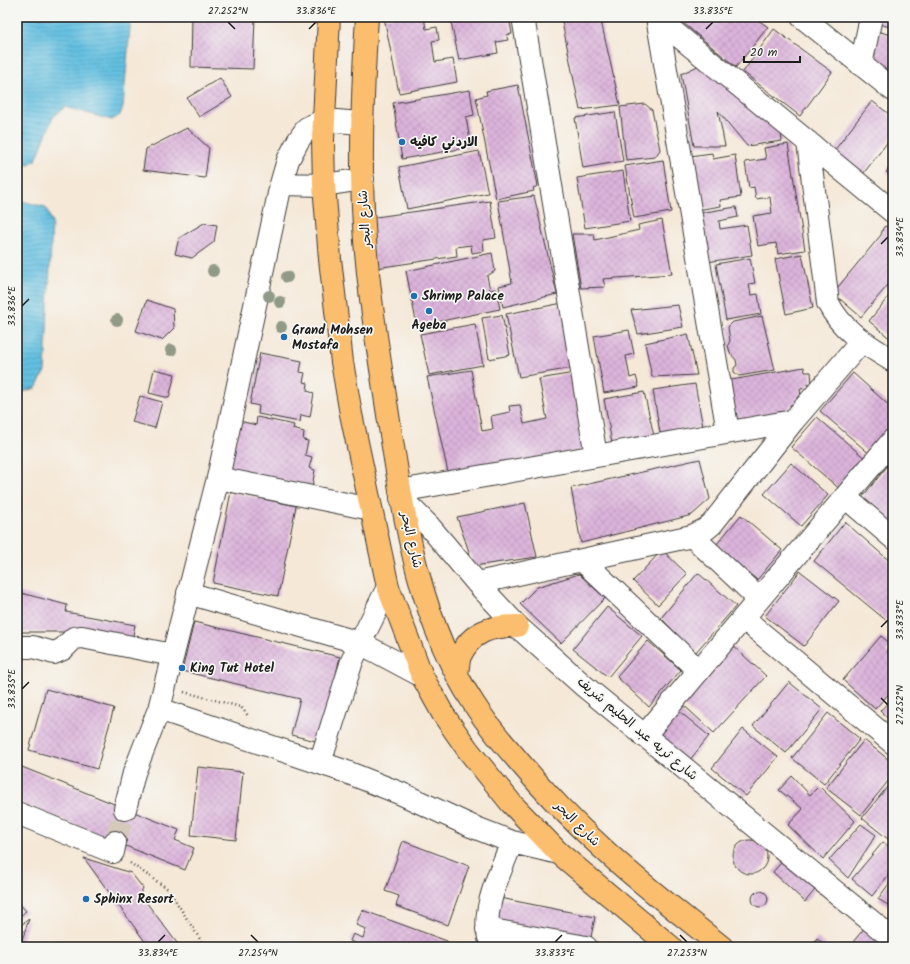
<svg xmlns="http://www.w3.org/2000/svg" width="910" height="964" font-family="Kalam,'Playpen Sans Arabic',sans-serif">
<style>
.water{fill:url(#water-rules);stroke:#406e7e}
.building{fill:url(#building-cross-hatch)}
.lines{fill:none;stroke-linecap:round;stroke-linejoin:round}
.minor-tunnel{stroke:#d4c9bb;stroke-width:22;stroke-dasharray:22 11;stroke-linecap:butt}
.minor-casing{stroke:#3d3b38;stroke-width:24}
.major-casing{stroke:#3d3b38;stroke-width:24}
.path{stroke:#3d3b38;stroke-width:2.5;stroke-dasharray:1 3;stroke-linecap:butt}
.minor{stroke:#fff;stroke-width:22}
.major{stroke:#fbbd6e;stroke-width:22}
.tree{fill:#909a87}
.ticks{fill:none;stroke:#1c1c1c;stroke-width:1.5}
.poi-dot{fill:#1f6fb2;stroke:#f6f6f2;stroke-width:1.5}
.labels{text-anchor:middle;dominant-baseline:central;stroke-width:3.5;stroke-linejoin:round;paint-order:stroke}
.poi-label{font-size:13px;font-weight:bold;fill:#1c1c1c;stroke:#f6f6f2;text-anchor:start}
.street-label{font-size:13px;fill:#1c1c1c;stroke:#f6f6f2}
.neatline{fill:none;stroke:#1c1c1c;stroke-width:1.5}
.ticks-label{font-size:10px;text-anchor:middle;fill:#1c1c1c}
</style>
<defs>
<pattern id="water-rules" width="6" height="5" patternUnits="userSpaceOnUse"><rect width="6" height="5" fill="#63c0e1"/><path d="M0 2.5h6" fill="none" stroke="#55a4c0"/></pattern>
<pattern id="building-cross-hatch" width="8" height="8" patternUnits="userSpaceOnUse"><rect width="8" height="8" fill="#dcb4db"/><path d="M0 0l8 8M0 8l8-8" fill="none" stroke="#bc9abb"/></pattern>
</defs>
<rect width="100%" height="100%" fill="#f6f6f2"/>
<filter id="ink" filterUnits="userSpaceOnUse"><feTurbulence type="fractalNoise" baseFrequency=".025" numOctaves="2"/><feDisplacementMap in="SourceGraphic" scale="8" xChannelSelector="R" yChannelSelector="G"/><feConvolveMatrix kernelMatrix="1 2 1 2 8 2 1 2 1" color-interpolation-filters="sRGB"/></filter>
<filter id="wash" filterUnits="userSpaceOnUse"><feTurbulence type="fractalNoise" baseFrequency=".012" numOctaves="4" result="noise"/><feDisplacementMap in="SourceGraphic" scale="16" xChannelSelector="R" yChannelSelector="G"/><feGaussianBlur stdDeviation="0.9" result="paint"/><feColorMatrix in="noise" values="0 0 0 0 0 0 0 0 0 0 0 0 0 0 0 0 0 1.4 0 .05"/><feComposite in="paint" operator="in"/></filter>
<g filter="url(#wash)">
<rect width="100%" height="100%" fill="#f5e8d7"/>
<path class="water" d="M17,17H131L123,107L120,115L112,120L65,107L53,117L36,160L27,165L17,163Z
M17,200L46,207L52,223L45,371L36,388L17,394Z"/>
<g id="blocks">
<path class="building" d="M192,17H255L253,69L191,67Z
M384,17H424L426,29L437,27L439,40L432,41L435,62L453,59L457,82L399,93Z
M450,17H509L512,34L506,35L508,40L496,42L498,53L459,60Z
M561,17H600L620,105L580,110Z
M686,17H754L768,27L736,67L682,22Z
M878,17H893V28L876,23Z
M774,29L832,72L800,116L743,72Z
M878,31L893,36V85L866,64Z
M702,64L780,127L782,141L747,146L718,111L725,146H694L681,74Z
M220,78L232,97L199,117L187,98Z
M518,85L538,186L533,188L534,191L496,199L476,98L487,95L486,91Z
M470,90L474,115L466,117L471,147L402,159L393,103Z
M872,101L893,117V135L863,174L834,151Z
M645,104L652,110L660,150L655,157L626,160L620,107Z
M615,112L623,161L583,168L575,118Z
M187,128L209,148L205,178L143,170L146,149Z
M788,144L805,250L778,254L776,243L758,246L753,216L772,213L770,197L756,199L754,187L749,188L745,162L766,159L764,148Z
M479,151L488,193L407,209L399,167Z
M712,153L713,159L735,155L741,197L720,200L721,206L697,210L690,156Z
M663,160L671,212L634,218L625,166Z
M893,164V178L886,172Z
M623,171L630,221L585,228L577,178Z
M534,196L557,294L503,307L499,286L512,283L498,201Z
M490,201L496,238L483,240L484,251L472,253L471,245L456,247L457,256L376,268L369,218Z
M736,207L738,217L719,221L720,229L747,225L752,255L707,262L699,213Z
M662,220L672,274L603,279L605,287L581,288L572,234H594L595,240L639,230L638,225Z
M204,223L217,225L214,242L192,258L175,254L179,238Z
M885,226L888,227L893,234V279L861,317L833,293L881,235L883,228Z
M492,253L495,271L487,276L490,290L496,289L500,309L417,326L406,271Z
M802,254L813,308L786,314L775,259Z
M750,258L755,283L749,284L751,295L758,294L761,314L726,320L716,264Z
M893,291V341L869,321Z
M147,300L173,309L174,328L162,340L136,331Z
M563,303L573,368L519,377L506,314Z
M678,305L683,327L638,334L631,310Z
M502,315L510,355L489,359L482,318Z
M762,316L775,370L739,376L734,372V368L737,365L736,360L730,353L728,345L730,341L728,327L733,322Z
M475,324L483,365L429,375L420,334Z
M629,330L634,354L626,356L630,378L636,376L639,387L604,393L594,336Z
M688,334L697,375L652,377L645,343Z
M260,353L302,361L300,372L305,373L303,382L308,383L307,391L314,393L310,417L301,415L300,422L258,414L259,406L250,404Z
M804,367L805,372H811L812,384H808V388L800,389L801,397H797V404L790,405L791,410L730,422L726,381Z
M154,369L175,374L169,398L149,393Z
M471,370L482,431L493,429L491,416L510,412L509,406L520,405L524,424L547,419L539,379L574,373L589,450L449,477L427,377Z
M853,373L893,409V431L872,456L820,411Z
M695,384L703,427L660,433L653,390Z
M644,392L654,436L612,443L604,399Z
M140,396L162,402L155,428L132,422Z
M257,417L294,425L293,429L304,432L303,440L308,441L305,455L312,457L309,468L315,470L312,487L225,470L235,420L256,425Z
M817,417L868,461L842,491L791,447Z
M700,459L710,499L692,515L581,543L571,488Z
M893,459V527L860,500Z
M791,463L828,495L801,526L764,494Z
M231,492L296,506L278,596L213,583Z
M525,503L537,557L474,566L457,517Z
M741,515L782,550L757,580L716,545Z
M845,522L893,564V615L888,622L814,561Z
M662,550L687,574L658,605L633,581Z
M800,571L839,601L804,646L765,616Z
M698,573L736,606L695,653L661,618Z
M579,574L605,598L561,643L520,604L537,587Z
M17,592L67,605L66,612L135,625L131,645L62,632H17Z
M607,607L642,636L608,677L573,649Z
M194,622L340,657L320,742L291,735L300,699L182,671Z
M881,636L892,645L886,651L893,658V689L875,709L843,680Z
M648,641L681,670L649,707L617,677Z
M730,643L766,676L714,733L678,700Z
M789,682L822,709L786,753L753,726Z
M46,689L114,708L97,769L29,750Z
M893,697V723L880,711Z
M673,706L709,736L685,766L648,735Z
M828,713L860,739L824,784L792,758Z
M743,729L778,757L746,796L712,768Z
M864,740L893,763V775L861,815L826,788Z
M17,765L179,830L175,840L194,848L185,870L17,802Z
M198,767L243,772L236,840L191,835Z
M792,776L810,795L819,786L855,821L823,859L788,825L803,809L779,790Z
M893,780V843L862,818Z
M861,824L876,835L848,878L829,860Z
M733 857a17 17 0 1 1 34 0a17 17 0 1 1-34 0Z
M403,841L469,866L448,925L396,906L399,896L385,891Z
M883,842L893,850V869L872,896L852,879Z
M84,858L131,873L143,888L140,894L180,947H149Z
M785,858L819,885L805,902L773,872Z
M893,878V908L878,899Z
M752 899a8 8 0 1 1 16 0a8 8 0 1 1-16 0Z
M500,898L595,917L590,942L496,923Z
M17,901L26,911L17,919Z
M362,910L447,941L448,947H432L423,944L422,947H366L350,941L353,934L363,938L366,929L356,925Z
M29,919L21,943L17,944V928Z
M867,925L893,947H858L853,942Z
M817,938L828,947H811Z"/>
</g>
</g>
<g filter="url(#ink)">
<use href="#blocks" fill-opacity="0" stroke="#3d3b38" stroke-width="1"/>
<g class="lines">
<path class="minor-tunnel" d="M115,842L125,809"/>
<defs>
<path id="minor" d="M523,17L596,456
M657,17L728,432
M802,17L893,90
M658,19L893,212
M861,65L871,17
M808,142L828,303C843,332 866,344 893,361
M281,184L324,185L363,179
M218,478L371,509
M400,491L793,421
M845,497L893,538
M401,498L429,526L477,583L517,626L584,686L893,939
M692,536L759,599
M583,561L699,671
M477,583L692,536L706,529L712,524L793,421L862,341
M188,593L360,643L422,676
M743,618L893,743
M17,647H33L54,653L63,649L74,638L82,637L172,655
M159,709L344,771L402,794L471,826L512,842L559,853
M644,736L893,440
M320,763L352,661L360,643L388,587
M125,809L134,773L159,709L218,478L281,184L288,160L298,141L307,128L324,120L361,123
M17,813L113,852L115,842
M487,929L586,947
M493,947C476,919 501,870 512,842"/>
<path id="major" d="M329,17L323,140L324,185L330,259L342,362L351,414L388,587L422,676L443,714L468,750L511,803L559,853L671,947
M367,17C363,81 360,143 363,207C366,281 379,355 390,428C405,523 420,622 474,704C486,723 501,741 516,758C542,789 570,819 600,846C638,882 681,914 722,947
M457,675C458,669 458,662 460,656C472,631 491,626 517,626"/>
</defs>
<use href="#minor" class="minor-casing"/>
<use href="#major" class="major-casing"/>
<path class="path" d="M184,692L241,707L249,717
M130,863L168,889L205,947"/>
<use href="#minor" class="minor"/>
<use href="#major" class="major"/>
</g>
<g class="tree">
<circle cx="213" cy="271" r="6"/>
<circle cx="287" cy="277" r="6"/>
<circle cx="269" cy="296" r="6"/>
<circle cx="280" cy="302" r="6"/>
<circle cx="117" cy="320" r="6"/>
<circle cx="281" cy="327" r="6"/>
<circle cx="171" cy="350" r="6"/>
</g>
</g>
<path class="ticks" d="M228,22L235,29M309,29L316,22M706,29L713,22M881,244L888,237M22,306L29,299M881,627L888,620M22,689L29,682M881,698L888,705M251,935L258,942M680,935L687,942M158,942L165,935M555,942L562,935"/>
<g class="poi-dot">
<circle cx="402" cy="142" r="4"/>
<circle cx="414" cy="296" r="4"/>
<circle cx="429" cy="311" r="4"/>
<circle cx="284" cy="337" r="4"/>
<circle cx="182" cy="668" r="4"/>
<circle cx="86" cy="899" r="4"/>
</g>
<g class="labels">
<g class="poi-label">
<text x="410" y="142">الاردني كافيه</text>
<text x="422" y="296">Shrimp Palace</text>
<text x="429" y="325" text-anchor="middle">Ageba</text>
<text x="292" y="330">Grand Mohsen<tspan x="292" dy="15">Mostafa</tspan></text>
<text x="190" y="668">King Tut Hotel</text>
<text x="94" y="899">Sphinx Resort</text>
</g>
<g class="street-label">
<text transform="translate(365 219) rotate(-94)">شارع البحر</text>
<text transform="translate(411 540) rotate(77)">شارع البحر</text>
<text transform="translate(637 729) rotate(40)">شارع ثريه عبد الحليم شريف</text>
<text transform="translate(577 824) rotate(45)">شارع البحر</text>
</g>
</g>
<rect width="910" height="964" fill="none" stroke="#f6f6f2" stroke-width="44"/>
<path d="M744 56v6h56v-6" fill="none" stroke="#1c1c1c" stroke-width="2"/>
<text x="750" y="56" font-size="12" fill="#1c1c1c" stroke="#f6f6f2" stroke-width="3" paint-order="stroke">20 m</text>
<rect x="22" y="22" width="866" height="920" class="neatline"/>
<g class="ticks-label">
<text x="228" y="14">27.252°N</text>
<text x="316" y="14">33.836°E</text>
<text x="713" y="14">33.835°E</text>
<text transform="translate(899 237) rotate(-90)" y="4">33.834°E</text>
<text transform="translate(11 306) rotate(-90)" y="4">33.836°E</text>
<text transform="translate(899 620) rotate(-90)" y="4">33.833°E</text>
<text transform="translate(11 689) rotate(-90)" y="4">33.835°E</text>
<text transform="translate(899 705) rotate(-90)" y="4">27.252°N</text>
<text x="158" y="956">33.834°E</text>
<text x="258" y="956">27.254°N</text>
<text x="555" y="956">33.833°E</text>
<text x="687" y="956">27.253°N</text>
</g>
</svg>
